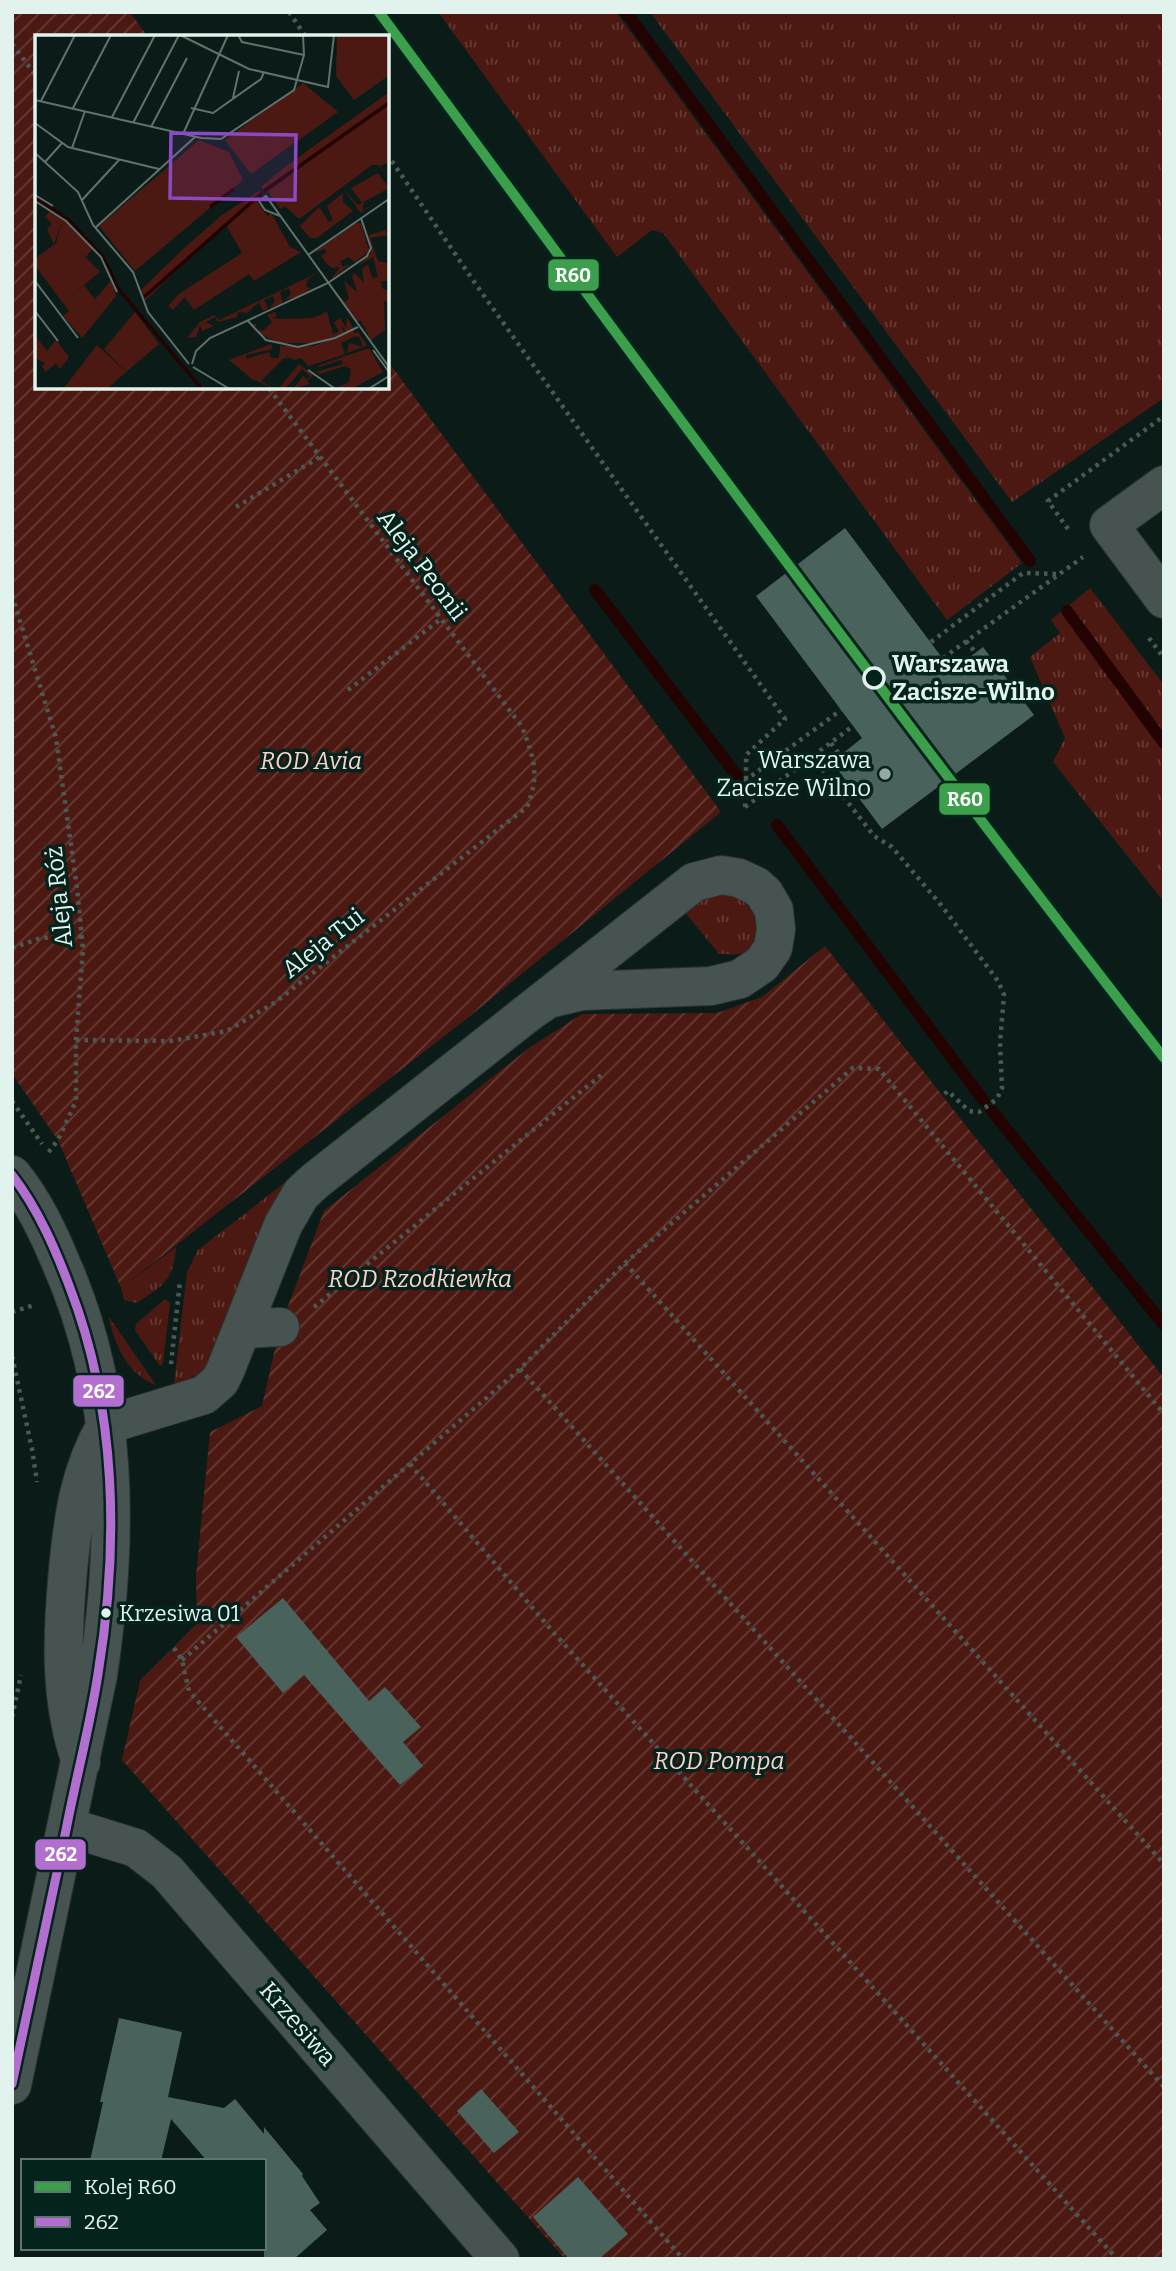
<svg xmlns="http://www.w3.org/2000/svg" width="1176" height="2271" font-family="Bitter,serif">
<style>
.grass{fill:url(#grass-tufts)}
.garden{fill:url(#garden-furrows)}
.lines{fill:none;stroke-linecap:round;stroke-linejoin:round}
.stream{stroke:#220302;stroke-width:12}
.building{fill:#49625b}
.minor-casing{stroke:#2a3432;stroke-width:40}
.path{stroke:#4c5854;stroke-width:4.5;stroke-dasharray:3.5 5;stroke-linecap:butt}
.minor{stroke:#475350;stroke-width:38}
.bus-1-casing{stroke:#04231c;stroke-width:14}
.bus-1{stroke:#b36fd0;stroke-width:9}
.rail-1-casing{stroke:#04231c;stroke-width:16}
.rail-1{stroke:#3c9f4b;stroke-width:10}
.stop-dot{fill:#04231c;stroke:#e2f3ed;stroke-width:3.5}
.poi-dot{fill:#97a8a2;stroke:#04231c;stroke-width:2.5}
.bus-dot{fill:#e2f3ed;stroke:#04231c;stroke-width:2.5}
.labels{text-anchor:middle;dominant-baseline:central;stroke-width:7;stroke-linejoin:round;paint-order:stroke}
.bus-label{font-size:22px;fill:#e2f3ed;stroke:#04231c;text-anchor:start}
.street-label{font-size:24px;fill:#e2f3ed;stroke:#04231c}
.stop-label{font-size:24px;font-weight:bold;fill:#e2f3ed;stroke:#04231c;text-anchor:start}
.poi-label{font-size:24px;fill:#e2f3ed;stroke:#04231c;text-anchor:end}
.park-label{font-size:24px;font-style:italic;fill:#fcd1c9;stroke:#04231c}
.inset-river{fill:none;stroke:#220302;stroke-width:3.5}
.inset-road{fill:none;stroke:#61726d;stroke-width:2}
.view{fill:#8a4ac6;fill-opacity:0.15;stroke:#8a4ac6;stroke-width:3.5}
.inset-edge{fill:none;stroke:#e2f3ed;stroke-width:3.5}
.line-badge{stroke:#04231c;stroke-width:2.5}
.badge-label{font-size:19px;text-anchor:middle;font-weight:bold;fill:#fff}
</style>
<defs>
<pattern id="grass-tufts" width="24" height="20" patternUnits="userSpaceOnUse" patternTransform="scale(1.75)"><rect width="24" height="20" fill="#4c1912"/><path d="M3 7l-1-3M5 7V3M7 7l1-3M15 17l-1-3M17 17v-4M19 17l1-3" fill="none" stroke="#663b35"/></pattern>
<pattern id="garden-furrows" width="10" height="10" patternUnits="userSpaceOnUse" patternTransform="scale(1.75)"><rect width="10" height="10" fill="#4c1912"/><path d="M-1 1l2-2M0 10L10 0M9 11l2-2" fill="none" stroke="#663b35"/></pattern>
</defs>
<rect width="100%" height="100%" fill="#0b1c18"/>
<path class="grass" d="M438,12H616L1022,563L947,620L663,233L652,230L617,257Z
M650,12H1164V398L1012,502Z
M1090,588L1164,685V902L1053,762L1065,738L1030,657L1060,633L1051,620Z
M719,893C727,894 734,895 741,900C757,909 766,940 747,951C739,956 727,954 719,954L684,911L699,899Z
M301,1170L210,1365L196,1378L174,1384L187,1272L198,1250Z
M176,1247C173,1282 164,1284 137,1303L124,1300L121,1288Z
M165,1299L170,1303L163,1363L160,1366L135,1330L136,1324Z
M109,1317L156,1385C128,1375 114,1344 109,1317Z"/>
<path class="garden" d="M12,12H130L148,37H37V387H387V360L721,812L470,1016L121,1288L58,1140L12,1074Z
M825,946L1164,1378V2259H565L122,1760L140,1681L197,1624L196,1577L210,1432L262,1406L280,1327L324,1211L529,1048L582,1014L717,1013L762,997Z"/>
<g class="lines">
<path class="stream" d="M626,12L1030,561
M595,590L738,777
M1067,611L1164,743
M777,825L984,1101
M992,1111L1164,1325"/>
</g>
<path class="building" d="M845,528L952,671L983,647L1034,715L882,829L832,762L862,738L756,596Z
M283,1598L369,1701L385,1687L421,1727L403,1742L423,1766L400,1785L304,1675L283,1693L236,1637Z
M119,2018L182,2032L168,2097L224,2108L235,2099L264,2134V2127L303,2174L302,2176L320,2203L310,2210L327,2230L294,2259H264V2161H207L171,2119L161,2161H90L103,2102H100Z
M481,2089L519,2132L494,2153L457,2111Z
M578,2177L628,2234L599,2259H569L533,2217Z"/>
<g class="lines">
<defs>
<path id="minor" d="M1164,485L1109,525L1164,599
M12,1175C34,1202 48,1232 61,1263C119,1395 119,1534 98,1675L12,2085
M242,1329L280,1327
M81,1762C59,1699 62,1635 68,1570C73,1518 79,1471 106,1425L204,1395L220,1381L225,1371L283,1225L301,1194L315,1181L529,1012L666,904L694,882L721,875L739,878L756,886L764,893L774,910L776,929L773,948L762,964L740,979L711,986L582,991L548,999L529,1012
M68,1827L136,1848L167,1872L500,2259"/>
</defs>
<use href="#minor" class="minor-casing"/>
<path class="path" d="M289,12L306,37
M12,44L37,77
M387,154L477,286L785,719L746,755V780
M236,507L320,457
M1068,529L1048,501L1164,416
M12,595L56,738L77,888L83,949L76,1040V1101L58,1140L48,1153
M1149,638L1164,658
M966,641L976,653
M931,642L1023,573L1058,574
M943,658L1083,557
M348,690L441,619
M831,743L840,755
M812,756L874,836L892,847L941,905L998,981L1004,995L1000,1043L1002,1088L997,1099L979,1112L969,1111L948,1091L942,1096
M745,807L746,780L841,710
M745,807L853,726
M12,948L41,938L82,936
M76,1040L171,1041L227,1031L274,1003L527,807C540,775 534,758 522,727L268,387
M12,1101L42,1144
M625,1263L1164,1864
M314,1307L605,1072
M12,1312L34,1305
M12,1356L32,1449L37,1482
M171,1364L180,1281
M520,1369L1164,2087
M410,1464L554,1633L1117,2259
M174,1648L182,1660L189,1691L683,2259
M182,1660L520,1369L625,1263L853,1068L879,1069L1164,1414
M12,1717L21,1675"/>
<use href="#minor" class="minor"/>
<defs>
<path id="bus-1" d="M12,1175C38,1209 55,1248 70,1288C117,1410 119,1546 98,1674C90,1726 76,1778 66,1830C48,1914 30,1999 12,2084"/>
</defs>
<use href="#bus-1" class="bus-1-casing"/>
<use href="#bus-1" class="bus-1"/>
<defs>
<path id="rail-1" d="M379,12C638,363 896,714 1164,1058"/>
</defs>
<use href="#rail-1" class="rail-1-casing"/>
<use href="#rail-1" class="rail-1"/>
</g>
<circle class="stop-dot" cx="874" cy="678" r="10"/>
<circle class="poi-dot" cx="885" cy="774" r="7"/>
<circle class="bus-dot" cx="106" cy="1613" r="6"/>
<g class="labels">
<g class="bus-label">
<text x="119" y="1613">Krzesiwa 01</text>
</g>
<g class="street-label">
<text transform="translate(422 565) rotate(53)">Aleja Peonii</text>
<text transform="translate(59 897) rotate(-96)">Aleja Róż</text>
<text transform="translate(323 943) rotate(-38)">Aleja Tui</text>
<text transform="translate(298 2024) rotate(49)">Krzesiwa</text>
</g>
<g class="stop-label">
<text x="892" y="664">Warszawa<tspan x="892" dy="28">Zacisze-Wilno</tspan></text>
</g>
<g class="poi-label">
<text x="871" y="760">Warszawa<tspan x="871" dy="28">Zacisze Wilno</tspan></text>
</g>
<g class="park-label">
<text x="311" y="761">ROD Avia</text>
<text x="420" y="1279">ROD Rzodkiewka</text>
<text x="719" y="1761">ROD Pompa</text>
</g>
</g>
<g transform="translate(35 35)">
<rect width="354" height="354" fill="#0b1c18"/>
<path d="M353,58V68L229,156L226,152L247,134ZM353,69V128L345,131L353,142L343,130H337L264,184L250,171L245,174L233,156ZM343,138L354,153L329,167L327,176L342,167L326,178L308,153L323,170L327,168L316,153ZM224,156L228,160L221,165L232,181L236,178L255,212L266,217L219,246L214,239L159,275L150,262L138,275L133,271L144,259L207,218L190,188L110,266L106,255L147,215L187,180ZM308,158V167L318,176L282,203H275L265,191L284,172L294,187L298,185L292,171ZM15,176L28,185L19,209L12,194L17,189L10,181ZM321,188H326L334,216L320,227L313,222L305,227L308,232L315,229L296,245L305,232L297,233L290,227L286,221L292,217L290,214L278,218ZM38,194L57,214L51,222L41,212L36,218L27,206ZM350,195L353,200L335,203L343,226L353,228V246H346L347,253L353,256V267L349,266L350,295L336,305L326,286H320L297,253L310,267L314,263L309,246L322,257L317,241L320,238L329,248L327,234L333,229L337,243L343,242L338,222L323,231L336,218L334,202L335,200ZM282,238L272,245L271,252L276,253L264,261L250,265L256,259L254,253L245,257L247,263L242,262L248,265L247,269L234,273L240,267L238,261L229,265L233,274L228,276L224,267L212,278L203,277L202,282L183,287L180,282L171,287L179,291L167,296L165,290L161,302L152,303L165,287L179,280L184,285ZM49,250L69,276L47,303L28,281L34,276L27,267ZM240,277L242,282H236L244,284L278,283L292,277L298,299L304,297L299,287L305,283L311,293L312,282L318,293L311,297L306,289L309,298L282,308H244L221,297L216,291L222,288L219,294L228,296L237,287L232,280ZM319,295V298L323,297L332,310L328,312L312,318L314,308L328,312L324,301L318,302L306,308L310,319L274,331L266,323L259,325L250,320L254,324L249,323L226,346L238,353L217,344L194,325L236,309L238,314L211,320V324L234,317L236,323H244L245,311H278ZM21,305L34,322L25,334L12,316ZM62,310L91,337L73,353H29ZM334,313L348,337L318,353H301L314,347L316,334L310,331L285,339L281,337L308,329L306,325L284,332L282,331ZM264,329L278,340L272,346L275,349L259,353L268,341L272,345L275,341L267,334L251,353H244Z" fill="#4c1912"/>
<path d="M28,185L38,194L28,206L36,217L41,212L65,237L27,267L0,230V224L21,208ZM76,246L81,261L69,276L60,264ZM0,300L21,328L11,337L7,332L10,328L0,323Z" fill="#4c1912"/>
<path d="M302,0H353V41L319,65L301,41ZM268,48L303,77L216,139L190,105ZM164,105L194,117L208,145L100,236L64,191ZM100,277L124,309L91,337L69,314Z" fill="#4c1912"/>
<path class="inset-river" d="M229,156L354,68M0,163L33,184L68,222L83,253L166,353M175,172L199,154M109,262L227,158"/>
<path class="inset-road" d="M145,0L214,34L293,52L299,0M203,0L207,7L269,20M198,63L204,36M0,65L166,103L186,104L259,55L269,20L268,0M6,66L40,0M38,73L76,0M156,73L178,78L226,44L229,37M77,82L120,0M0,88L33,112L124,134M98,88L144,0M116,92L152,23M148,99L193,0M37,113L50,76M0,118L43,157L58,190L98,237L113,277L154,329M10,127L27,108M0,160L18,171M47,165L84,125M0,166L31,186L66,222L82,257M245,181L230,175L224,166L231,161L354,332M60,193L160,102M273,220L354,164M0,246L43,303M0,276L23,306M213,286L231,305L263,312L300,303L323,292M338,315L354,337M157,329L161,316L175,303L293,248L332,221L336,213L326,183M158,332L193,353M279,339L273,335L299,353M335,353L354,341"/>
<path class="view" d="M136,98L261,100L260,165L135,163Z"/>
<rect width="354" height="354" class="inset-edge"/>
</g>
<g class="line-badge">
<rect x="547" y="258" width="53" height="34" rx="7" fill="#3c9f4b"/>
<rect x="938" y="782" width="53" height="34" rx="7" fill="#3c9f4b"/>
<rect x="72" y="1374" width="53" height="34" rx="7" fill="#b36fd0"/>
<rect x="34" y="1838" width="53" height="33" rx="7" fill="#b36fd0"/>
</g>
<g class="badge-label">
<text x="573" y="282">R60</text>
<text x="965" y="806">R60</text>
<text x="99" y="1398">262</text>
<text x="61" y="1861">262</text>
</g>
<rect width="1176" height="2271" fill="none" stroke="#e2f3ed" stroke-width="28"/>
<rect x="21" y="2159" width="245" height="91" fill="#04231c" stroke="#5d7670" stroke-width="2"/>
<rect x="35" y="2182" width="35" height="10" fill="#3c9f4b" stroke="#5d7670" stroke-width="2"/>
<text x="84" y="2194" font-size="21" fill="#e2f3ed">Kolej R60</text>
<rect x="35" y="2217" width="35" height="10" fill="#b36fd0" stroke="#5d7670" stroke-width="2"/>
<text x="84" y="2229" font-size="21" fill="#e2f3ed">262</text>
</svg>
